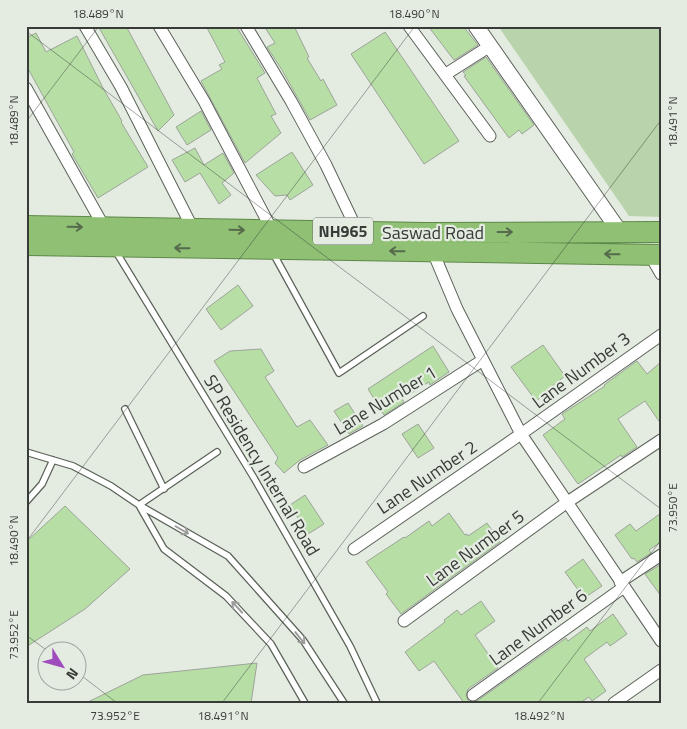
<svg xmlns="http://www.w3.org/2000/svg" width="687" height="729" font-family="'Titillium Web',sans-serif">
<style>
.green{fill:#b9d4ad}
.building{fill:#b7dea5;stroke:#9da49a}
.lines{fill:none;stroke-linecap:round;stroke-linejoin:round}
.service-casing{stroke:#5b6258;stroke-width:8}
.minor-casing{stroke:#5b6258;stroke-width:13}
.tertiary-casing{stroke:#5b6258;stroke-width:17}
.trunk-casing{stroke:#5e8849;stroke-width:22}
.service{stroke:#fff;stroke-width:5.5}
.minor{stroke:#fff;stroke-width:11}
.tertiary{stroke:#fff;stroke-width:15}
.trunk{stroke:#8fc074;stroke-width:20}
.oneway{stroke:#566a4c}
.oneway2{stroke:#9c9d9b}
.ticks{fill:none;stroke:#383b37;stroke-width:1;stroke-opacity:0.45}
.labels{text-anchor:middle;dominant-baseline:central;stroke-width:4.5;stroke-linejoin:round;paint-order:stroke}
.shield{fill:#e4ece1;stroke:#6c706a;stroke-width:1}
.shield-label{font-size:16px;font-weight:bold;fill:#383b37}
.street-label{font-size:18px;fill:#383b37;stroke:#e4ece1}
.neatline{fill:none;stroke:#383b37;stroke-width:2}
.ticks-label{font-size:12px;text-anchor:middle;fill:#383b37}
</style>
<rect width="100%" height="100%" fill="#e4ece1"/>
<path class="green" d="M498,26H661V217L629,216Z"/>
<path class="building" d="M98,26H126L174,115L158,131Z
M206,26H236L265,73L257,78L276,114L271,116L281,133L245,163L201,81L222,69L219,65L225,62Z
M264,26H294L309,57L307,58L321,81L323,79L337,105L310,120L282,70L267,47L275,43Z
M428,26H463L478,45L454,60Z
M385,32L459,141L424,164L351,54Z
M36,33L46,52L77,36L103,88L122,121L121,122L148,167L98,198L72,154L74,152L26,65V38Z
M486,57L534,125L522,134L519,130L509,138L464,76L466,75L463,72Z
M201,111L211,130L187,145L176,127Z
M195,148L204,165L223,153L234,173L222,183L231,195L219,204L200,173L185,182L172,160Z
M292,152L313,185L290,200L287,195L275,196L256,175Z
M238,285L253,306L221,330L206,309Z
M543,345L565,376L551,387L552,389L536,401L511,367Z
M433,346L449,372L430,385L429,382L402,399L404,402L384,415L368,389Z
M261,349L274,371L265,377L297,427L310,420L328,445L300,460L284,473L275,463L278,458L214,361L230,351Z
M637,361L647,374L661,362V424L645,401L618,419L637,447L622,457L621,455L578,484L543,435L565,419L562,414L605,386L604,385Z
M348,403L363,426L349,434L334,411Z
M418,424L434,448L418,458L402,434Z
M305,495L324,524L308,534L290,505Z
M65,506L130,569L85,609L26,647V542Z
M449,513L465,535L467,534L468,536L487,523L500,542L401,614L386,594L388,592L366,562L404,537L405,538L429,521L432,526Z
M661,513V542L649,550L651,553L637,562L634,558L632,559L615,535L630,524L636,531Z
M583,559L602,586L584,598L565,572Z
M660,565L661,566V596L645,574Z
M481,601L495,621L475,635L498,668L468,689L466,695L469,702L477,701L566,638L568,641L587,627L590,631L613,614L627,634L610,646L607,642L584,659L606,691L592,701L589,697L580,703H464L434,661L419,671L405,652L445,622L444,620L457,610L461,615Z
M257,663L251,703H86L143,675Z"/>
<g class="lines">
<defs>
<path id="service" d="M115,250L254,478L350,646L377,703
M273,253L339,373L423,316
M125,409L164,489
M26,452L73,466L111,486L139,505L228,556L303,640L344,703
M26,502L42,484L53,460
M139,505L217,452
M140,507L164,549L226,596L271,644L305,703"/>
<path id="minor" d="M85,26L121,87L193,229
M159,26L204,101L272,230
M246,26L291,101L326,165L358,232
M409,26L490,136
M446,74L490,46
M26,88L104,227
M433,252L457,309L521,434L661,641
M650,255L661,274
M304,467L383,424L483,360
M354,549L521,434L661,335
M620,582L661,555
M404,621L566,503L661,440
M473,695L624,587
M614,703L661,670"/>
<path id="tertiary" d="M476,26L620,232"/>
<path id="trunk" d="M26,226L425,233L661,232
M26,245L661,255"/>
</defs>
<use href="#service" class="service-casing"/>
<use href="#minor" class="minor-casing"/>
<use href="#tertiary" class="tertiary-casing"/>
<use href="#trunk" class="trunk-casing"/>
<use href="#service" class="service"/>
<use href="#minor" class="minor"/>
<use href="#tertiary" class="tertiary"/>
<use href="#trunk" class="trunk"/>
</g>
<defs><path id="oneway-shaft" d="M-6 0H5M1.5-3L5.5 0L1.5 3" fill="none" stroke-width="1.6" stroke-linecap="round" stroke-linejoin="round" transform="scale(1.25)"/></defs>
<g class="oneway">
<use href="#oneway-shaft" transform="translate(75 227) rotate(1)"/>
<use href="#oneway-shaft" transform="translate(237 230) rotate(1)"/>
<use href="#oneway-shaft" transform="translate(505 232)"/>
<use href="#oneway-shaft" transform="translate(182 248) rotate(-179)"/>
<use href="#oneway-shaft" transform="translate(397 251) rotate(-179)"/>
<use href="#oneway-shaft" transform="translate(612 254) rotate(-179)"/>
</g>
<g class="oneway2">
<use href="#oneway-shaft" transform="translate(182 530) rotate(30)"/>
<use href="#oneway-shaft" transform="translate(237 607) rotate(-133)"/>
<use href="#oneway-shaft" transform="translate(300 638) rotate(51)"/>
</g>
<path class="ticks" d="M26,31L661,509M26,122L99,26M26,542L415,26M26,635L49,652M78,673L117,703M222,703L661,120M538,703L661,540"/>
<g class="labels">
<rect class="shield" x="313" y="217.5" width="60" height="27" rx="4"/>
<g class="shield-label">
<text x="343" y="231">NH965</text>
</g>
<g class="street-label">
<text x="433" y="232">Saswad Road</text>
<text transform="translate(581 370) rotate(-36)">Lane Number 3</text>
<text transform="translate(385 400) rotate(-31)">Lane Number 1</text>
<text transform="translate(262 465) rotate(59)">SP Residency Internal Road</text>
<text transform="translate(427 477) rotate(-34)">Lane Number 2</text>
<text transform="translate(475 548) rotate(-36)">Lane Number 5</text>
<text transform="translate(538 627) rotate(-36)">Lane Number 6</text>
</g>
</g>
<rect width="687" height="729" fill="none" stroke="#e4ece1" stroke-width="55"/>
<g transform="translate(62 666) rotate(127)"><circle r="24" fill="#e4ece1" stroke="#9fa59d"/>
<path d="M0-4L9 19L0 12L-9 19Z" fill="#9f4dbd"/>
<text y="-8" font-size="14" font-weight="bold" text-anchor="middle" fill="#383b37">N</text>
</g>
<rect x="28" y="28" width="632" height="674" class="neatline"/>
<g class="ticks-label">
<text x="98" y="18">18.489°N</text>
<text x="414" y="18">18.490°N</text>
<text transform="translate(14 121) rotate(-90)" y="4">18.489°N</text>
<text transform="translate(673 122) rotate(-90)" y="4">18.491°N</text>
<text transform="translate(673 508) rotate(-90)" y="4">73.950°E</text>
<text transform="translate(14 541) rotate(-90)" y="4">18.490°N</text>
<text transform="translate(14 635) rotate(-90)" y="4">73.952°E</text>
<text x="115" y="720">73.952°E</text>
<text x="223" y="720">18.491°N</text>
<text x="539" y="720">18.492°N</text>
</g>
</svg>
